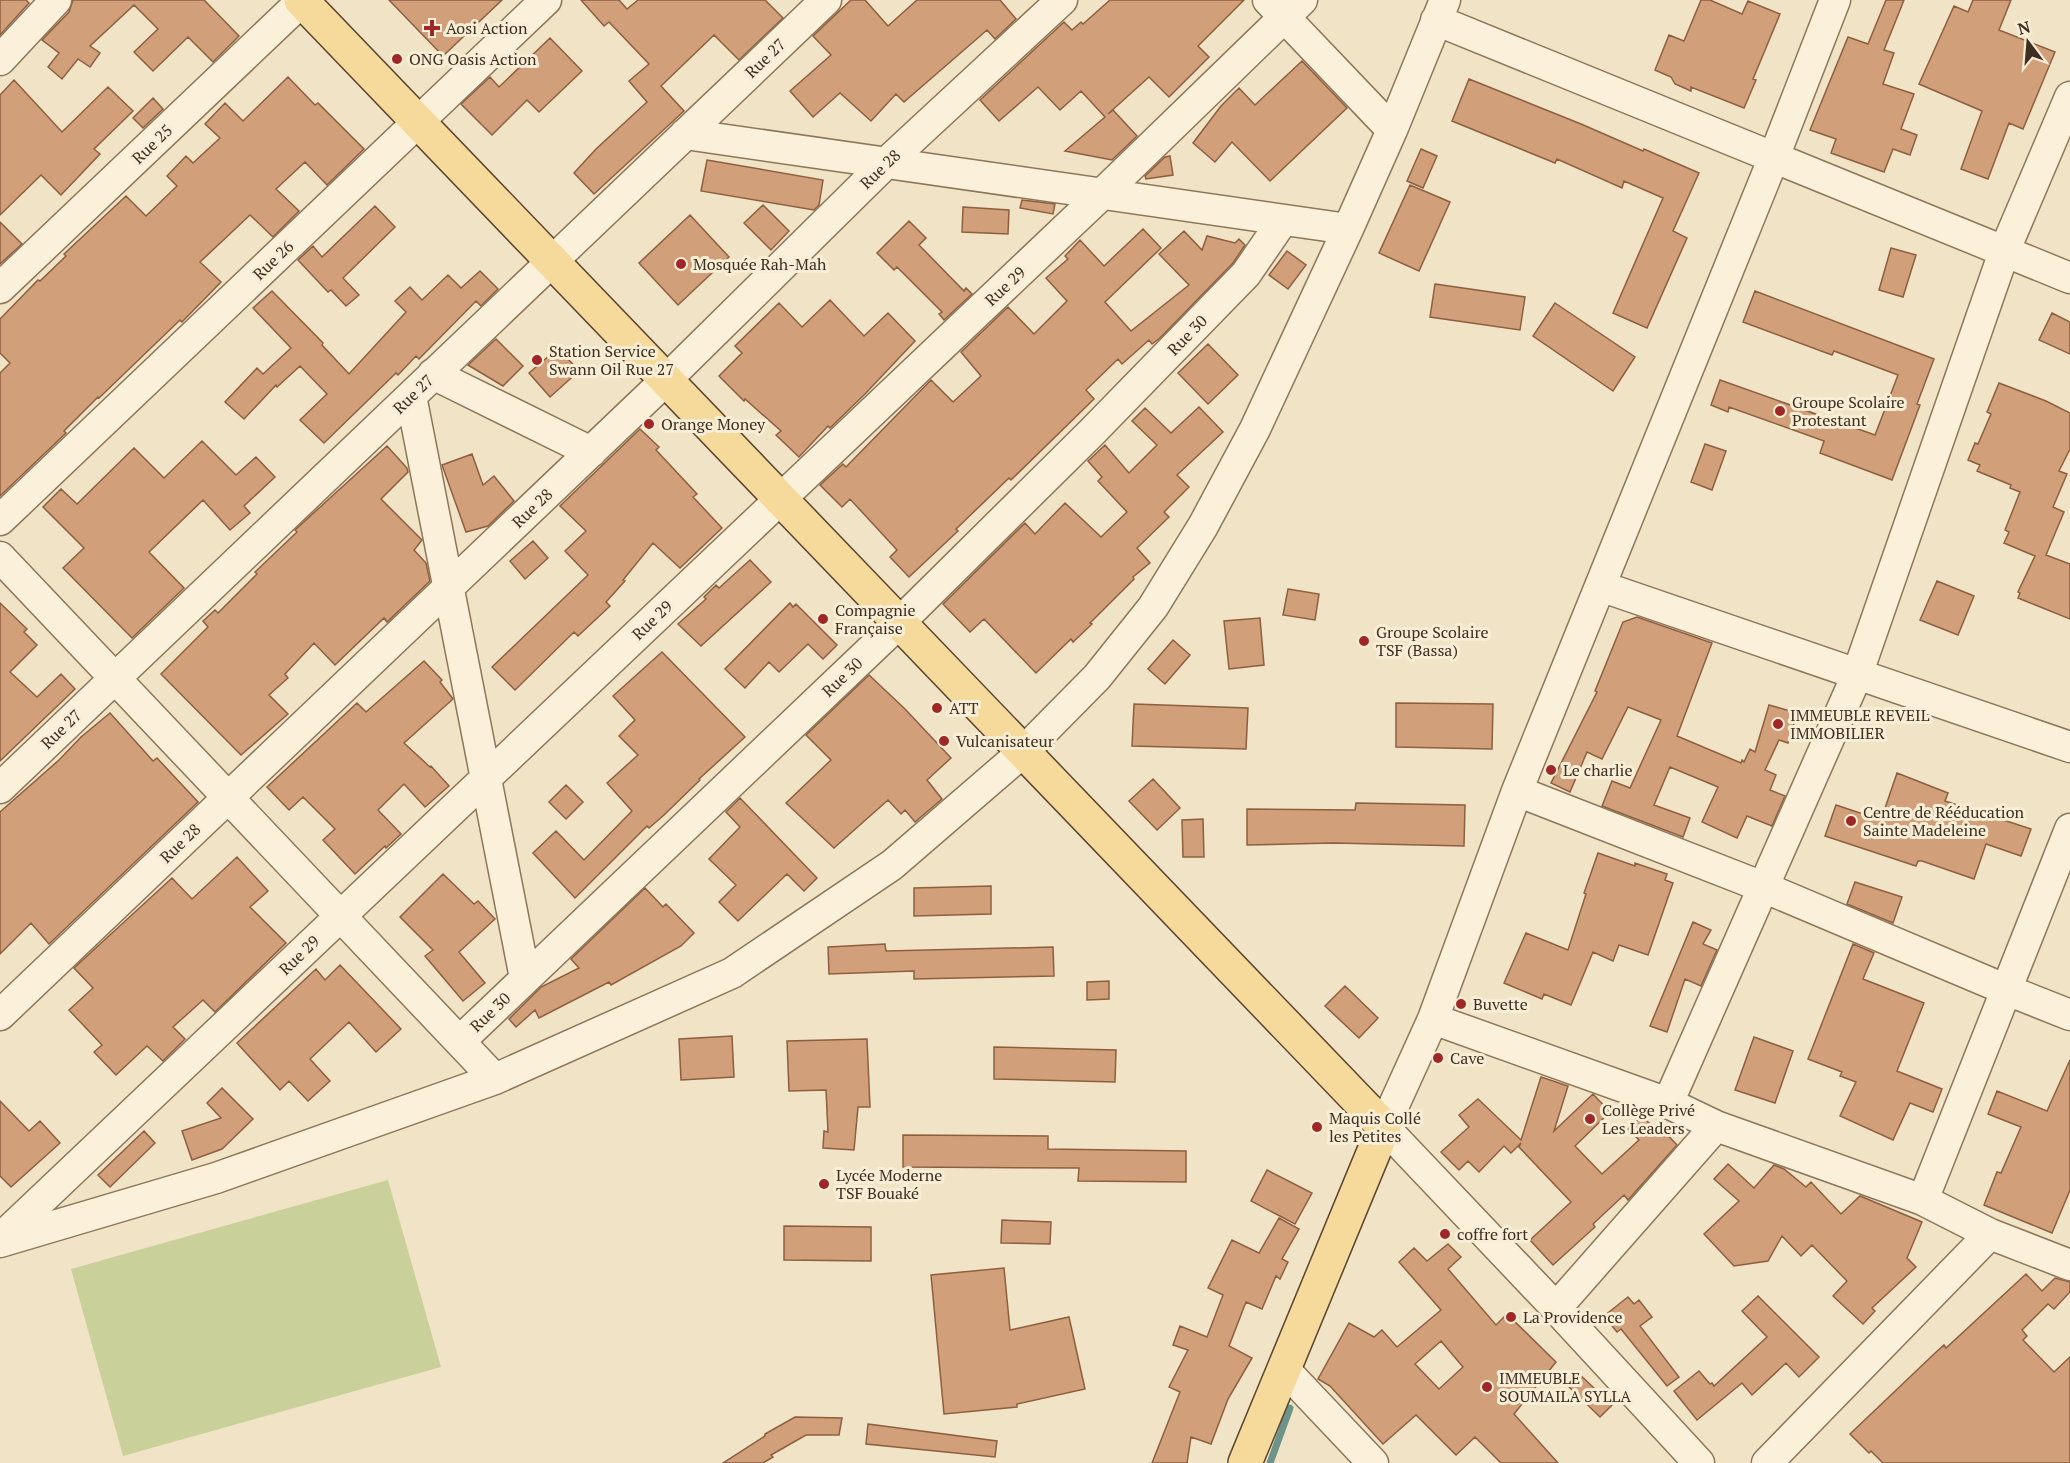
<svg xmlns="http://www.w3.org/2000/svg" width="2070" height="1463" font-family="'PT Serif',serif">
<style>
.pitch{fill:#c9d099}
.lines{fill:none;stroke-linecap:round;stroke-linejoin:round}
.stream{stroke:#6d938a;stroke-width:7}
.building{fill:#d19f7a;stroke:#8e5f3f;stroke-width:1.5;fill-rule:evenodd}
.minor-casing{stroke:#8d765a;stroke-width:33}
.major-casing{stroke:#5b442e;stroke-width:36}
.minor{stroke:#fbf1da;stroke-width:30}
.major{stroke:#f5da9c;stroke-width:33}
.poi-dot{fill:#a02727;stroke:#f8eed6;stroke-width:2}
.labels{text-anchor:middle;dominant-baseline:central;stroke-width:6;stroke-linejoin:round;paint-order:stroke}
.poi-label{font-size:16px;fill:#3d2e1f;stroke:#f8eed6;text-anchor:start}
.street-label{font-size:16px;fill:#3d2e1f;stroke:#f8eed6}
</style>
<rect width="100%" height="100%" fill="#f1e4c6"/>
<path class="pitch" d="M388,1180L441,1367L123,1456L71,1269Z"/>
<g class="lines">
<path class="stream" d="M1270,1463L1290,1408"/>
</g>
<path class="building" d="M0,0H26L29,3L0,35Z
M73,0H204L239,36L213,62L188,37L153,71L134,52L158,29L134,5L90,46L100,53L90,67L78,59L62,79L48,67L59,53L42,40L69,12Z
M389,0H502L443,56Z
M581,0H619L627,9L638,0H765L783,18L739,60L714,35L661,86L684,111L594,194L574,173L596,149L647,102L629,81L649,64L609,22L604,26Z
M851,0H865L888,26L917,0H1000L1016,19L995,39L987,30L904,102L896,94L871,121L840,93L813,117L790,91L831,55L813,36Z
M1110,0H1244L1198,46L1209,57L1169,97L1149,77L1108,114L1113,110L1137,136L1112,160L1065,151L1105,117L1081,91L1060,110L1038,87L999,121L980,100L1064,22L1072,30L1081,22L1083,24Z
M1701,0H1710L1742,14L1748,1L1780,14L1753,79L1756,80L1744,108L1691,87V91L1675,84L1671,77L1655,70L1669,35L1684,41Z
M1886,0H1904L1884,50L1894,53L1883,84L1914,94L1901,129L1917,135L1910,155L1893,149L1884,172L1831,153L1836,139L1810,130L1848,37L1868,44Z
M1973,0H2011L1999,30L2055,52L2023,129L2009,123L1988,179L1961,169L1982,111L1919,84L1954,6L1968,12Z
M550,38L582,71L539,112L527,100L492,135L461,104L490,77L499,87Z
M1302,61L1347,108L1270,181L1232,142L1215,162L1193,143L1221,106L1239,88L1255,105Z
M288,77L315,105L318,103L364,149L327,185L305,162L276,189L299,211L273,237L250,215L200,262L221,282L182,322L180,320L99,398L98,397L64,431L66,433L0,496V373L10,363L0,353V319L38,280L40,281L66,256L64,254L126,196L146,216L177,186L167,176L186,156L193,163L220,138L205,124L225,103L243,121Z
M1469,79L1581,124L1643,151L1644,149L1699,173L1673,231L1687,238L1647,328L1613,313L1663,198L1624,181L1622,188L1557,159L1555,163L1452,121Z
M14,80L62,132L108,87L133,111L94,149L100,154L61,195L41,175L0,215V95Z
M153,98L163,109L143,128L133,118Z
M1421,149L1437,156L1423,188L1407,181Z
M1170,156L1173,175L1146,179L1145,176L1165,157Z
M707,160L823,180L819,205L814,210L701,191Z
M1410,185L1450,202L1419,271L1379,253Z
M1022,200L1055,204L1053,214L1020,208Z
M763,205L789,231L771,250L744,223Z
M375,206L395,227L343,278L359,295L346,306L331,290L328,292L298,260L313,246L322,257Z
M963,207L1009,210L1008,234L962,232Z
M690,215L729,257L678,305L639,263Z
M909,221L926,238L919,245L964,291L966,288L972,294L944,320L939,314L942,312L897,267L894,270L877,253Z
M0,222L22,244L0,264Z
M1143,229L1161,248L1105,302L1131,331L1189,285L1159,254L1184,231L1202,250L1207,236L1235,243L1239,239L1245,245L1233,263L1160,338L1152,344L1149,340L1122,364L1118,359L1086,390L1094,399L1011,480L1009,478L956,529L958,531L909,577L890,557L897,550L850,499L842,507L820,485L843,464L846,467L931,380L953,402L981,376L961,352L1008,307L1034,334L1067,301L1046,278L1068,259L1065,256L1080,240L1104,266Z
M1891,248L1916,255L1903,297L1879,290Z
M1287,251L1306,265L1288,289L1269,275Z
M480,271L498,289L481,306L476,301L419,359L416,356L398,375L396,373L324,443L300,420L327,394L300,366L277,387L276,385L244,419L225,402L257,368L263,374L291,348L253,308L272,291L323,343L322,345L349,374L406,312L395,301L410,287L422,300L448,275L461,288Z
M1435,284L1525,297L1520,330L1430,317Z
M1755,291L1934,359L1917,404L1920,405L1892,480L1820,453L1824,441L1729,407L1728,412L1711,405L1720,380L1875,435L1898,375L1834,351L1832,355L1743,322Z
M830,300L864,336L888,313L915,341L865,394L830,428L828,426L799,457L776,435L781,431L745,399L744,401L719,376L742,353L735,346L779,303L802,327Z
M1555,303L1635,357L1613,391L1533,336Z
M2052,313L2070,322V354L2039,340Z
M496,339L523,366L503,386L468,365Z
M1208,344L1238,375L1208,404L1178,373Z
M558,348L579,371L550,397L529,373Z
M1999,383L2046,401L2070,413V449L2059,471L2067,474L2053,507L2064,512L2046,555L2070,564V619L2018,598L2020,593L2018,592L2035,556L2004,543L2009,532L2005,530L2020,492L2010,488L2011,485L1977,471L1980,465L1968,460L1975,443L1978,444L1991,414L1987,412Z
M1199,407L1223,432L1177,475L1189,487L1164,512L1169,517L1137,548L1150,563L1133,577L1134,579L1090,623L1092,624L1073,642L1071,639L1036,673L984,619L970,632L943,604L1025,523L1035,534L1065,503L1101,537L1127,512L1098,481L1102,477L1088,461L1105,445L1129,473L1157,445L1132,421L1145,408L1171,433Z
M640,429L659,447L656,450L697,494L693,497L722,528L680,568L653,543L623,580L625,581L606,602L610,606L578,636L574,632L515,690L492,667L588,575L565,551L586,531L560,506Z
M202,441L236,475L256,457L275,477L244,506L250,513L230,530L203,500L149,552L184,588L132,638L63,568L84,548L43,507L61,489L77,504L134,448L164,478Z
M1705,444L1726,451L1712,490L1691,482Z
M387,446L407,468L408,472L381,499L422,540L414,550L426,563L430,581L387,622L384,618L335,665L314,643L285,674L288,678L269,695L288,714L241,755L161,674L208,627L203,621L215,610L218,613L257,574L255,572L297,532L295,530Z
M472,454L483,485L494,476L514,501L488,526L466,532L442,465Z
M533,541L548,558L525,579L510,561Z
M750,560L771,582L701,646L678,624L706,599L704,597L716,585L719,588Z
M1937,581L1974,596L1958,635L1920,620Z
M1288,589L1319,594L1315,620L1283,615Z
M0,603L27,629L24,632L37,645L10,672L37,697L61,674L75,689L0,761Z
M790,603L793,607L796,604L837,645L823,659L808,644L779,672L769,662L745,688L725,669Z
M1637,617L1712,643L1677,736L1741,763L1742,760L1744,762L1750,749L1755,752L1769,705L1797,713L1788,743L1779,740L1765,770L1776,775L1770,790L1785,796L1772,826L1747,816L1737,838L1702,822L1718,787L1670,767L1654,805L1690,818L1683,837L1602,806L1612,781L1630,788L1661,720L1628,707L1602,759L1587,752L1570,792L1551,783L1597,692L1595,691L1623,622Z
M1260,618L1264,665L1229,669L1224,621Z
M1173,640L1190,655L1165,684L1148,669Z
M662,652L745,737L699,779L700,780L664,815L649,828L647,826L575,898L533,853L556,831L584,860L632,811L607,783L638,755L619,736L635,720L613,696Z
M424,661L442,680L440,682L453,699L404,743L430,767L431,766L449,786L425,807L404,784L378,810L401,834L386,848L385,846L355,874L323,840L335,829L303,797L289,810L267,787L357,703L366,712Z
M869,675L905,709L951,758L927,780L942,799L915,822L905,810L901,814L888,800L834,848L786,803L831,760L806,735Z
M1396,703L1493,704L1492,749L1396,747Z
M1134,704L1248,708L1246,749L1132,746Z
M110,713L153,761L157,758L198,802L49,944L31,923L0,954V812L59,760L81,737Z
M1897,773L1948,793L1945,801L2031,829L2021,856L1986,844L1974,879L1922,861H1918L1916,866L1825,836L1836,805L1881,820Z
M1153,779L1180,808L1157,830L1129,801Z
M566,785L583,802L566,819L549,802Z
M740,798L817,878L804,891L787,874L738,921L719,902L736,885L709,859L740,827L726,812Z
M1356,803L1465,805L1464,846L1333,843L1247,845V809L1355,810Z
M1203,819L1204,857H1183L1182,820Z
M1598,853L1635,866V863L1667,874L1665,880L1673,883L1648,955L1619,945L1613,961L1593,952L1571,1005L1544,994L1542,999L1504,983L1526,933L1568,950L1586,894L1584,893Z
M237,857L268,891L250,907L286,943L215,1012L203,1000L173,1027L185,1039L163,1061L147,1046L116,1075L94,1052L102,1045L69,1010L93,988L74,968L172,878L192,899Z
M443,874L474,904L478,901L495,919L459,952L485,983L463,1001L425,956L433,950L400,917Z
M1855,882L1902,897L1893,923L1847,904Z
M991,886V914L914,916V888Z
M645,888L663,907L666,904L694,933L681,946L611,985L609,982L539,1018L535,1010L516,1027L509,1019L541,987L579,968L571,959Z
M1693,922L1711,930L1703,944L1717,950L1701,986L1685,979L1667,1032L1650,1026Z
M885,944L886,951L1053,947L1054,976L914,979V971L829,974L828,947Z
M1853,944L1874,953L1863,979L1924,1003L1897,1071L1942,1089L1933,1112L1910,1103L1893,1140L1840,1116L1856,1082L1840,1076L1842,1072L1808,1059Z
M340,965L401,1029L376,1052L349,1022L310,1059L330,1081L308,1101L289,1081L280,1090L237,1043L316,969L325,980Z
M1109,981V999L1087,1000V982Z
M1345,986L1378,1018L1359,1038L1325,1006Z
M732,1036L734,1077L681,1080L679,1039Z
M1754,1037L1793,1051L1775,1103L1735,1090Z
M867,1039L870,1107H858L854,1150L823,1148L824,1131L828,1132L826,1090L789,1091L787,1041Z
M994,1047L1116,1050L1115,1082L994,1079Z
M2070,1060V1190L2052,1233L1984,1205L1997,1172L2001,1173L2021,1127L1988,1114L1997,1091L2047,1111Z
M1541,1077L1568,1086L1554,1131L1593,1094L1610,1112L1575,1146L1602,1174L1639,1140L1628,1129L1642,1116L1653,1127L1657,1124L1677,1145L1628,1200L1624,1195L1593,1224L1595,1227L1553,1265L1530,1240L1571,1202L1519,1147L1521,1143L1511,1153L1504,1146L1479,1172L1468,1161L1459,1170L1441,1152L1469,1127L1459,1115L1478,1099L1521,1140Z
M222,1088L253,1119L222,1149L192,1160L182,1131L221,1118L207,1103Z
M0,1101L29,1131L40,1121L60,1143L11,1187L0,1176Z
M144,1131L155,1143L110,1187L98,1175Z
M903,1135L1048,1136V1149L1186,1151V1182L1078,1181L1079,1168L903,1167Z
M1728,1164L1754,1188L1774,1165L1784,1169L1806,1187L1811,1182L1841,1214L1860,1196L1922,1222L1907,1258L1916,1267L1872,1308L1875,1311L1863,1324L1833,1296L1847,1281L1812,1245L1801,1256L1782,1236L1768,1261L1734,1266L1704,1234L1739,1201L1714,1179Z
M1267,1170L1312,1193L1295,1224L1251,1201Z
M1279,1218L1299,1229L1282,1259L1288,1262L1280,1279L1276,1276L1262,1309L1246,1302L1229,1346L1252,1358L1228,1399L1211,1444L1191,1437L1187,1463H1152L1180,1392L1169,1387L1188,1350L1173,1345L1180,1326L1207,1337L1223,1295L1208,1288L1232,1240L1259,1253Z
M1002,1220L1051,1222L1050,1244L1001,1243Z
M784,1226L871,1227V1261L784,1260Z
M1448,1244L1461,1257L1448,1269L1496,1325L1507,1314L1556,1362L1514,1414L1558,1463H1501L1475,1437L1456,1455L1416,1415L1383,1444L1330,1386L1318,1379L1349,1323L1374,1337L1382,1330L1397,1347L1441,1310L1399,1262L1414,1248L1427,1261ZM1441,1341L1463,1367L1439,1389L1415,1364Z
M1004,1268L1010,1330L1069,1317L1085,1389L1017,1404V1407L944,1414L931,1275Z
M2026,1274L2042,1291L2055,1278L2070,1282V1292L2054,1309L2048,1304L2022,1330L2027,1336L2023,1340L2054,1372L2070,1357V1463H1883L1871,1451L1869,1453L1850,1434L1934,1354L1944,1345L1946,1348Z
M1758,1296L1819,1357L1799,1377L1786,1363L1752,1395L1742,1383L1697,1420L1674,1391L1699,1371L1710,1384L1712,1383L1714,1386L1767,1337L1742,1311Z
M1628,1297L1634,1304L1639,1300L1652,1317L1640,1326L1679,1377L1667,1386L1621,1329L1617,1332L1604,1316Z
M1577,1372L1612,1405L1600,1417L1566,1384Z
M795,1417L842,1418L839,1435H806L771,1455L773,1457L763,1463H723L765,1436V1434Z
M868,1424L997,1441L995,1457L866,1444Z"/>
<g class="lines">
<defs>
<path id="minor" d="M1268,0L1392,130
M1436,20L2070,278
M0,60L56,0
M685,134L1348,229
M0,288L303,0
M433,374L591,452
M411,396L525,978
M0,520L546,0
M0,557L495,1079
M1600,586L2070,747
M0,788L826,0
M1517,791L1763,887L2007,990L2070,1015
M0,1015L666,380L886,163L1062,0
M1433,1019L1668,1103L1716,1126L1923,1200L1990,1234L2070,1265
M460,1041L899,623L1092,432L1246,274L1283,220
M1668,1103L1857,675L2004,252L2070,97
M1923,1200L2070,829
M0,1239L1102,194L1302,0
M0,1242L216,1178L495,1079L732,973L892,865L1023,752L1097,677L1153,607L1203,526L1255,429L1348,229L1392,130L1445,0
M1556,1308L1716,1126
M1284,1369L1373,1463
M1699,1463L1556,1308L1384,1127L1433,1019L1517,791L1774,157L1835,0
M1767,1463L1990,1234"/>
<path id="major" d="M301,0L1384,1127L1245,1463"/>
</defs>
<use href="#minor" class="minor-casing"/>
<use href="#major" class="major-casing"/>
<use href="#minor" class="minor"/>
<use href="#major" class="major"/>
</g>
<g class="poi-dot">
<path d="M429 19h6v6h6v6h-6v6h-6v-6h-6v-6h6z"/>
<circle cx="397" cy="59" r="6"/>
<circle cx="681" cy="264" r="6"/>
<circle cx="537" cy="360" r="6"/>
<circle cx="1780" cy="411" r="6"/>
<circle cx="649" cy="424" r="6"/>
<circle cx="823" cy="619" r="6"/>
<circle cx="1364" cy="641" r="6"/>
<circle cx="937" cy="708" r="6"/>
<circle cx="1778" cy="724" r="6"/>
<circle cx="944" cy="741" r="6"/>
<circle cx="1551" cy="770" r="6"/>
<circle cx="1851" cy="821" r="6"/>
<circle cx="1461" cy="1004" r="6"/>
<circle cx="1438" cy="1058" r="6"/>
<circle cx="1590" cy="1119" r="6"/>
<circle cx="1317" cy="1127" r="6"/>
<circle cx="824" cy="1184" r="6"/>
<circle cx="1445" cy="1234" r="6"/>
<circle cx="1511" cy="1317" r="6"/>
<circle cx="1487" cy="1387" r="6"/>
</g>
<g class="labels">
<g class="poi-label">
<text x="446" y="28">Aosi Action</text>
<text x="409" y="59">ONG Oasis Action</text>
<text x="693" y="264">Mosquée Rah-Mah</text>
<text x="549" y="351">Station Service<tspan x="549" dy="18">Swann Oil Rue 27</tspan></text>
<text x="1792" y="402">Groupe Scolaire<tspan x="1792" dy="18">Protestant</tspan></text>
<text x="661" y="424">Orange Money</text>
<text x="835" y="610">Compagnie<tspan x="835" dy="18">Française</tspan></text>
<text x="1376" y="632">Groupe Scolaire<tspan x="1376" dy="18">TSF (Bassa)</tspan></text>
<text x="949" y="708">ATT</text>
<text x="1790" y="715">IMMEUBLE REVEIL<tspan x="1790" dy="18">IMMOBILIER</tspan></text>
<text x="956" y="741">Vulcanisateur</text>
<text x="1563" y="770">Le charlie</text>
<text x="1863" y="812">Centre de Rééducation<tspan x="1863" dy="18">Sainte Madeleine</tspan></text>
<text x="1473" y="1004">Buvette</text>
<text x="1450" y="1058">Cave</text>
<text x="1602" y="1110">Collège Privé<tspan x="1602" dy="18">Les Leaders</tspan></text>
<text x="1329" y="1118">Maquis Collé<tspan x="1329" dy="18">les Petites</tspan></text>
<text x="836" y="1175">Lycée Moderne<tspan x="836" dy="18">TSF Bouaké</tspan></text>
<text x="1457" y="1234">coffre fort</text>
<text x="1523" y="1317">La Providence</text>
<text x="1499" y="1378">IMMEUBLE<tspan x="1499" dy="18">SOUMAILA SYLLA</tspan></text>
</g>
<g class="street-label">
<text transform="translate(765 58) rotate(-44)">Rue 27</text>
<text transform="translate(152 144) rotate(-44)">Rue 25</text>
<text transform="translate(880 169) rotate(-44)">Rue 28</text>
<text transform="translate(273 260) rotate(-44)">Rue 26</text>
<text transform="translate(1005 286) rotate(-43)">Rue 29</text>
<text transform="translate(1187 335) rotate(-46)">Rue 30</text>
<text transform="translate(413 394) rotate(-44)">Rue 27</text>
<text transform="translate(532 508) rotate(-44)">Rue 28</text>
<text transform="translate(652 620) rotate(-44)">Rue 29</text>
<text transform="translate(842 677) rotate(-44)">Rue 30</text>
<text transform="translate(61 729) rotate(-44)">Rue 27</text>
<text transform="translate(180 843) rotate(-44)">Rue 28</text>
<text transform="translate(299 955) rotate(-44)">Rue 29</text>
<text transform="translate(490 1012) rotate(-44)">Rue 30</text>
</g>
</g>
<g transform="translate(2028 42) rotate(344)" stroke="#f8eed6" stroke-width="4.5" paint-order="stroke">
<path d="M0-4.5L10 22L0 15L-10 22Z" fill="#3d2e1f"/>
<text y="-9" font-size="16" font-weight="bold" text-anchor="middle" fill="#3d2e1f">N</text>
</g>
</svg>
